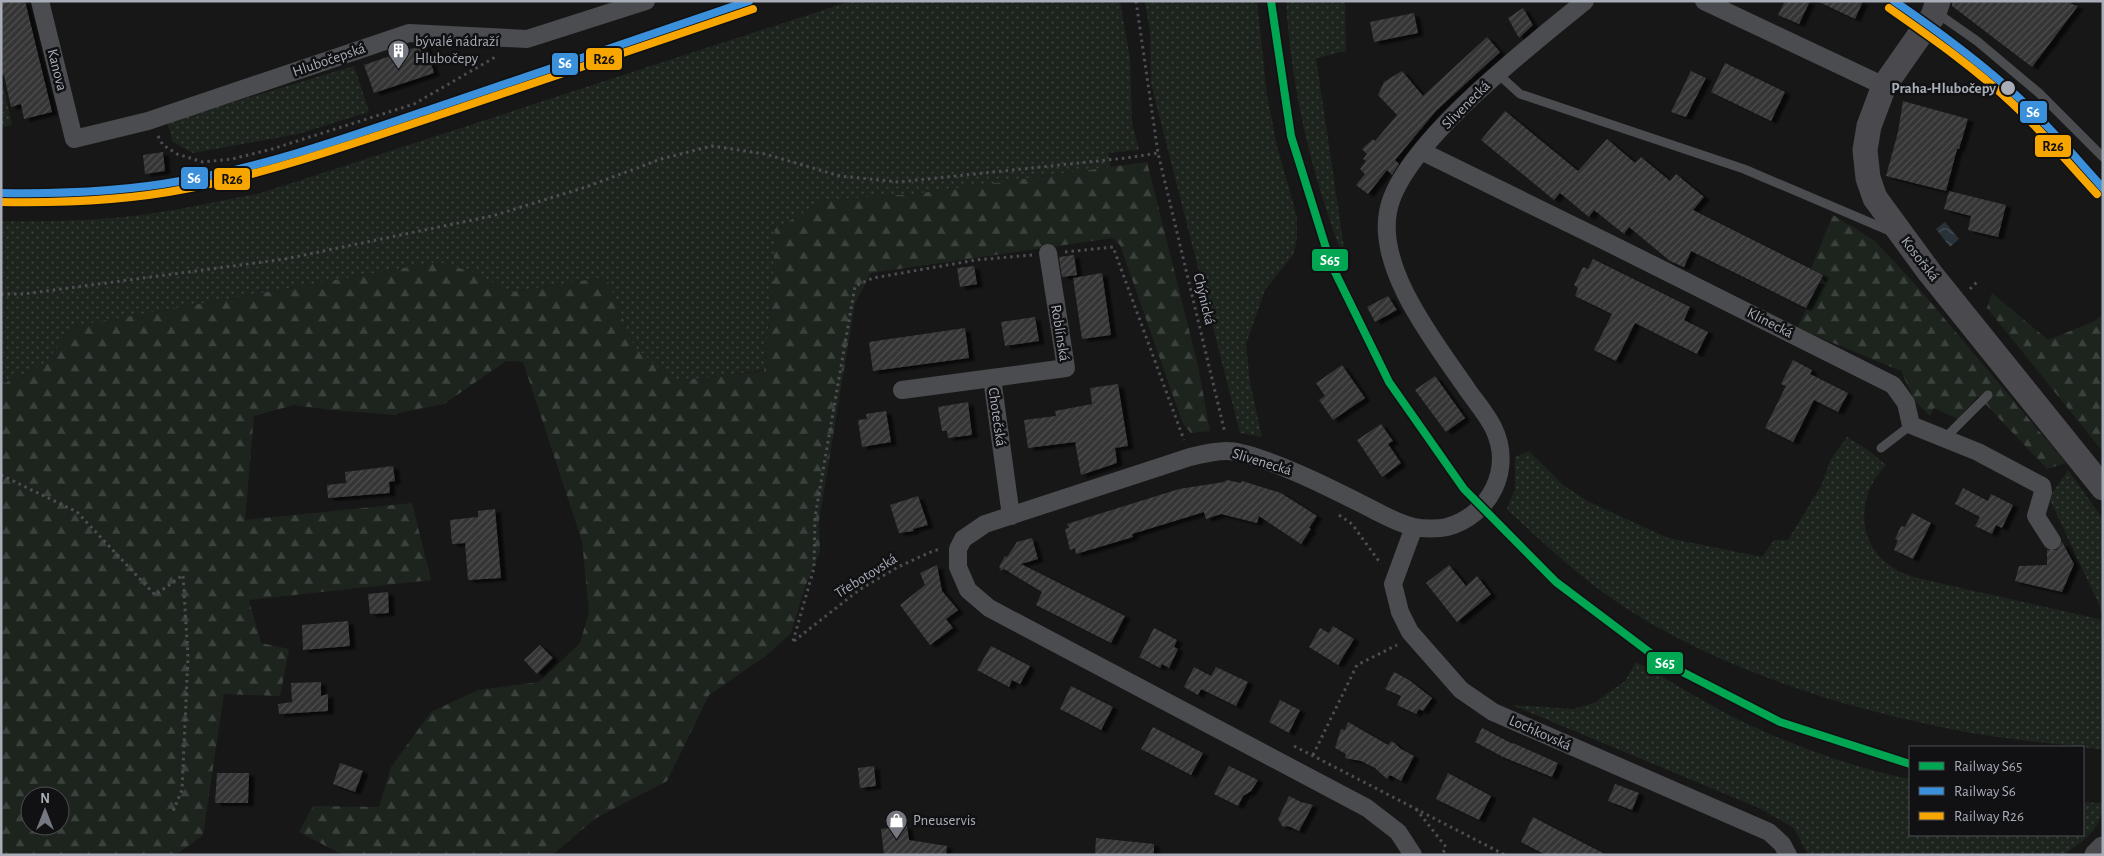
<svg xmlns="http://www.w3.org/2000/svg" width="2104" height="856" font-family="'Alegreya Sans',sans-serif">
<style>
.grass{fill:url(#grass-dots)}
.forest{fill:url(#forest-firs);fill-rule:evenodd}
.water{fill:url(#water-waves)}
.building{fill:url(#building-hatch);filter:url(#shadow)}
.lines{fill:none;stroke-linecap:round;stroke-linejoin:round}
.path{stroke:#4d4e52;stroke-width:3;stroke-dasharray:2.5 4;stroke-linecap:butt}
.lane{stroke:#4b4c50;stroke-width:9}
.street{stroke:#4b4c50;stroke-width:18}
.secondary{stroke:#4a4a4e;stroke-width:25}
.rail-1-casing{stroke:#111113;stroke-width:11}
.rail-2-casing{stroke:#111113;stroke-width:11}
.rail-3-casing{stroke:#111113;stroke-width:11}
.rail-1{stroke:#00a651;stroke-width:8}
.rail-2{stroke:#3a90db;stroke-width:8}
.rail-3{stroke:#f7a600;stroke-width:8}
.stop-dot{fill:#a8adb8;stroke:#111113;stroke-width:2}
.labels{text-anchor:middle;dominant-baseline:central;stroke-width:5;stroke-linejoin:round;paint-order:stroke}
.poi-label{font-size:15px;fill:#a8adb8;stroke:#111113;text-anchor:start}
.street-label{font-size:15px;fill:#a8adb8;stroke:#111113}
.stop-label{font-size:15px;font-weight:bold;fill:#a8adb8;stroke:#111113;text-anchor:end}
.line-badge{stroke:#111113;stroke-width:2}
.badge-label{font-size:14px;text-anchor:middle;font-weight:bold;fill:#fff}
.pale-badge-label{font-size:14px;text-anchor:middle;font-weight:bold;fill:#111}
</style>
<defs>
<pattern id="grass-dots" width="8" height="8" patternUnits="userSpaceOnUse" patternTransform="scale(1.25)"><rect width="8" height="8" fill="#1d241e"/><path d="M2 2h.1M6 6h.1" fill="none" stroke="#3b413d" stroke-width="1.8" stroke-linecap="round"/></pattern>
<pattern id="forest-firs" width="22" height="20" patternUnits="userSpaceOnUse" patternTransform="scale(1.25)"><rect width="22" height="20" fill="#1d241e"/><path d="M5 1l3.5 6h-7zM16 11l3.5 6h-7z" fill="#3b413d"/></pattern>
<pattern id="water-waves" width="16" height="10" patternUnits="userSpaceOnUse" patternTransform="scale(1.25)"><rect width="16" height="10" fill="#2a3239"/><path d="M0 5q4-4 8 0t8 0" fill="none" stroke="#464d54"/></pattern>
<pattern id="building-hatch" width="6" height="6" patternUnits="userSpaceOnUse" patternTransform="scale(1.25)"><rect width="6" height="6" fill="#353536"/><path d="M-1 1l2-2M0 6l6-6M5 7l2-2" fill="none" stroke="#4f5051"/></pattern>
<filter id="shadow"><feDropShadow dx="5.5" dy="3" stdDeviation="1" flood-color="#0009"/></filter>
</defs>
<rect width="100%" height="100%" fill="#171717"/>
<path class="grass" d="M851,1H1120L1130,59L1132,123L1139,150L1108,153L1111,167L914,194L826,200L775,229L773,283L764,370L674,382L634,346L606,277L511,292L473,272L438,262L75,326L44,364L1,385V221C42,222 84,221 124,217C170,212 216,202 261,193Z
M1145,1H1257L1267,95L1277,146L1297,217V239L1293,255L1265,290L1246,344L1250,382L1262,437L1240,433L1151,83L1150,32Z
M1286,1H1345L1346,51L1316,58L1347,268C1313,178 1292,98 1286,1Z
M354,66L369,112L298,134L193,153L173,142L167,122Z
M1,76L12,125L1,128Z
M1847,437L1868,450L1886,465C1856,496 1855,545 1895,569C1901,573 1910,575 1917,578L2103,620V750C2056,743 2007,740 1961,731C1848,709 1733,674 1635,614C1588,585 1547,547 1507,509L1515,489V457L1529,451L1563,485L1587,501L1668,538L1762,557L1774,540H1788L1821,486L1831,459Z
M2068,470L2103,519V617L2098,602L2049,498Z
M1636,662C1669,680 1700,700 1733,717C1785,743 1853,768 1910,779V835H2083V802L2103,803C2103,829 2082,842 2063,855H1808L1794,828L1759,808L1512,705L1574,709L1594,703L1625,681Z"/>
<path class="forest" d="M1147,162L1198,366L1210,431L1191,433L1183,424L1120,245L1113,238L871,273L855,303L819,521L820,552L805,587L791,633L766,656L709,695L667,781L596,818L552,855H343L299,832L313,806L379,807L391,767L431,712L478,690L539,682L580,643L589,612L582,541L523,362L506,361L444,404L398,413L397,415L331,410L294,405L254,416L245,520L412,503L431,580L249,600L261,643L289,649L280,696L224,694L203,835L180,852L171,855H1V385L44,364L74,326L438,262L473,272L511,292L606,277L634,346L674,381L764,371L773,283L775,229L826,200L914,194ZM30,796H60V826H30Z
M1833,215L1875,241L1922,292L2066,463L2047,469L1978,396L1958,419L1934,408L1930,416L1915,401L1901,371L1797,328L1823,275L1811,268Z
M1992,293L2048,340L2095,321L2103,314V452L1987,308Z"/>
<path class="water" d="M1945,222L1959,239L1950,247L1936,229Z"/>
<path class="building" d="M1,1H25L52,112L24,119L21,104L11,107L4,75H1Z
M1785,1H1810L1799,24L1778,15Z
M1817,1H1863L1855,19Z
M1952,1H2072L2071,4L2078,6L2032,67L1952,6Z
M1523,8L1533,25L1519,38L1508,18Z
M1414,13L1418,33L1374,42L1370,22Z
M1487,37L1500,52L1436,111L1395,160L1399,164L1392,175L1387,170L1368,194L1356,185L1365,174L1360,169L1366,161L1363,159L1367,154L1362,149L1373,139L1375,141L1397,115L1378,95L1384,82L1402,71L1423,96Z
M425,44L434,73L374,93L364,65Z
M1725,63L1785,92L1771,121L1711,92Z
M1691,71L1706,78L1686,117L1671,112Z
M1903,101L1968,119L1959,149H1957L1946,191L1886,176L1898,132Z
M1505,111L1578,171L1607,139L1635,163L1641,157L1670,181L1676,174L1704,197L1693,210L1823,275L1806,308L1691,251L1684,267L1670,261L1629,227L1624,234L1594,210L1589,217L1560,193L1554,200L1481,140Z
M163,152L165,171L145,174L143,155Z
M1949,191L2006,205L1998,237L1968,230L1971,216L1944,209Z
M1074,255L1077,275L1062,277L1059,257Z
M1593,259L1690,307L1684,320L1708,332L1697,354L1635,323L1616,361L1594,350L1612,314L1575,296L1578,288L1574,285L1583,267L1588,269Z
M974,266L977,284L960,287L957,268Z
M1102,273L1111,335L1082,339L1073,278Z
M1388,296L1397,310L1375,322L1367,307Z
M1035,317L1039,341L1005,346L1001,322Z
M965,328L969,358L873,371L869,342Z
M1793,360L1812,370L1810,374L1848,393L1838,412L1814,400L1793,442L1765,428L1786,386L1781,384Z
M1342,365L1365,398L1333,420L1319,400L1325,396L1316,383Z
M1435,376L1465,418L1446,432L1415,390Z
M1118,384L1128,446L1115,448L1117,463L1081,475L1075,442L1028,448L1024,420L1056,416L1055,411L1092,404L1090,388Z
M968,402L972,435L948,438L947,431H942L938,407Z
M886,411L891,442L862,447L858,420L867,419L866,414Z
M1381,424L1393,441L1388,444L1401,463L1382,477L1357,440Z
M393,466L395,481L389,482L390,493L328,498L327,485L346,483L345,472Z
M1227,480L1241,483L1242,481L1281,493L1317,516L1309,528L1311,529L1301,544L1259,516L1257,523L1221,514L1206,519L1204,512L1132,534L1133,537L1076,554L1075,548L1070,550L1065,529L1069,528L1067,524L1179,489L1224,482Z
M1963,488L1988,501L1991,494L2013,505L2002,528L1996,525L1992,534L1975,526L1980,517L1955,504Z
M918,496L928,525L913,529L914,531L899,533L890,505Z
M495,509L501,578L468,580L465,543L452,544L450,520L478,517V511Z
M1912,513L1931,523L1913,559L1894,550L1898,540L1895,539L1901,526L1905,527Z
M1032,538L1038,559L1021,564L1125,616L1111,643L1036,605L1042,592L1004,569L999,571L1001,568L999,567L1005,556L1007,557L1017,542Z
M2062,542L2074,564L2062,592L2015,581L2019,566L2047,565V550H2057Z
M937,565L942,591L958,610L946,619L953,628L930,645L900,605L925,585L920,573Z
M1449,565L1466,586L1477,576L1491,594L1457,622L1426,583Z
M388,592L389,613L370,614L368,594Z
M348,621L350,646L303,650L302,625Z
M1333,626L1354,639L1338,665L1309,647L1320,628L1329,633Z
M1154,628L1177,640L1174,647L1178,649L1169,668L1162,664L1160,668L1139,657Z
M540,645L553,658L537,674L524,660Z
M991,646L1030,666L1020,684L1012,680L1009,687L977,670Z
M1194,667L1211,676L1216,667L1248,682L1236,706L1201,689L1198,695L1184,687Z
M1394,672L1409,680L1432,698L1423,711L1419,709L1416,714L1397,705L1401,696L1385,689Z
M321,682V696L328,694V711L279,714L278,704L292,702L291,683Z
M1071,686L1113,707L1101,730L1060,709Z
M1280,700L1300,710L1289,733L1269,722Z
M1348,722L1388,745L1392,741L1401,749L1414,756L1401,781L1390,775L1387,779L1375,768L1361,761L1345,758L1346,754L1335,748L1341,729L1345,730Z
M1153,727L1203,753L1191,775L1141,749Z
M1482,728L1513,744V743L1558,763L1552,777L1503,757L1475,742Z
M340,763L363,771L355,792L333,784Z
M874,766L876,786L860,788L858,768Z
M1229,766L1258,780L1251,791L1243,796L1238,806L1214,794Z
M217,773H249L248,803H215Z
M1448,773L1491,796L1479,820L1436,799Z
M1615,784L1639,793L1632,810L1608,801Z
M1289,796L1301,802L1313,805L1299,831L1288,826L1283,827L1278,819Z
M1533,817L1552,827L1607,855H1546L1521,842Z
M907,826L909,840L947,846L946,855H884L881,829Z
M1096,838L1154,844V855H1095Z"/>
<g class="lines">
<path class="path" d="M1136,1L1158,153L1225,433
M158,136L163,145L177,154L203,162L232,159L272,149L414,104L497,56
M1065,252L1113,247L1184,440
M1970,289L1978,281
M1,294H24L285,259L492,216L586,187L661,159L712,146L765,154L840,176L899,182L1126,158L1158,153
M1,475L77,512L155,595L183,575L188,657L182,790L173,811
M1339,515L1352,524L1381,564
M793,641L814,568L815,517L855,286L873,278L976,260L1032,255
M794,641L859,590L898,567L935,550H940
M1294,746L1505,855
M1313,755L1357,665L1397,645
M1416,809L1446,847L1443,853"/>
<path class="lane" d="M1937,13L1977,41L2039,93L2103,157
M1498,74L1520,94L1744,169L1890,231
M1945,438L1988,395
M1881,448L1911,425"/>
<path class="street" d="M40,1L74,139L148,121L409,33L527,39L646,1
M1704,1L1884,86
M1421,151L1611,244L1893,385L1906,403L1911,425L1978,452L2042,486L2043,492L2036,516L2052,541
M992,378L1066,368L1048,253
M902,390L992,378L1011,516
M1414,527L1393,584L1400,612L1410,632L1461,690L1493,712L1769,832L1782,844L1788,855
M1413,855L1398,832L1367,808L989,608L968,590L958,567V549L963,539L985,524L1190,457C1202,454 1215,451 1227,451C1239,451 1253,456 1264,460C1298,472 1330,488 1362,504C1378,512 1396,523 1414,527C1423,529 1438,529 1447,527C1490,515 1514,469 1493,427C1487,415 1477,403 1469,392C1437,345 1377,271 1388,212C1399,146 1533,44 1585,1"/>
<path class="secondary" d="M1938,1L1933,16L1884,86L1869,126L1865,150L1868,178L1875,198L1930,273L2103,488
M2097,855L2103,849"/>
<defs>
<path id="rail-1" d="M1271,1L1291,136L1331,264L1389,382L1464,489L1556,582L1661,661L1780,722L1910,764"/>
<path id="rail-2" d="M1894,1C1938,31 1980,62 2019,98C2049,126 2075,157 2103,188
M1,193C61,194 121,192 180,181C271,166 359,133 446,104C547,70 648,35 749,1"/>
<path id="rail-3" d="M1889,8C1932,38 1975,68 2013,104C2043,132 2069,164 2097,194
M1,202C63,203 124,201 185,189C275,172 361,141 448,112C550,78 651,43 753,9"/>
</defs>
<use href="#rail-1" class="rail-1-casing"/>
<use href="#rail-2" class="rail-2-casing"/>
<use href="#rail-3" class="rail-3-casing"/>
<use href="#rail-1" class="rail-1"/>
<use href="#rail-2" class="rail-2"/>
<use href="#rail-3" class="rail-3"/>
</g>
<defs>
<symbol id="building-pin" viewBox="-11 -11 22 30"><path d="M0 17L-7.5 6A9.5 9.5 0 1 1 7.5 6Z" fill="#757880" stroke="#111113"/><path d="M-4-6H4V6H1V3H-1V6H-4ZM-2.5-4.3h1.7v1.8h-1.7ZM.8-4.3h1.7v1.8H.8ZM-2.5-1h1.7V.8h-1.7ZM.8-1h1.7V.8H.8Z" fill="#fff"/></symbol>
<symbol id="shop-pin" viewBox="-11 -11 22 30"><path d="M0 17L-7.5 6A9.5 9.5 0 1 1 7.5 6Z" fill="#757880" stroke="#111113"/><path d="M-5-2.5h2.3a2.7 3.5 0 0 1 5.4 0H5L5.5 6h-11ZM-1.5-2.5h3a1.5 2.3 0 0 0-3 0Z" fill="#fff"/></symbol>
</defs>
<g fill-rule="evenodd">
<use href="#building-pin" x="386" y="38" width="25" height="34"/>
<use href="#shop-pin" x="884" y="808" width="25" height="34"/>
</g>
<circle class="stop-dot" cx="2008" cy="88" r="8"/>
<g class="labels">
<g class="poi-label">
<text x="415" y="41">bývalé nádraží<tspan x="415" dy="17">Hlubočepy</tspan></text>
<text x="913" y="820">Pneuservis</text>
</g>
<g class="street-label">
<text transform="translate(329 60) rotate(-19)">Hlubočepská</text>
<text transform="translate(57 70) rotate(76)">Kanova</text>
<text transform="translate(1466 105) rotate(-45)">Slivenecká</text>
<text transform="translate(1920 259) rotate(52)">Kosořská</text>
<text transform="translate(1204 299) rotate(76)">Chýnická</text>
<text transform="translate(1770 323) rotate(27)">Klínecká</text>
<text transform="translate(1060 333) rotate(81)">Roblínská</text>
<text transform="translate(997 417) rotate(82)">Chotečská</text>
<text transform="translate(1262 462) rotate(17)">Slivenecká</text>
<text transform="translate(866 576) rotate(-32)">Třebotovská</text>
<text transform="translate(1540 733) rotate(24)">Lochkovská</text>
</g>
<g class="stop-label">
<text x="1996" y="88">Praha-Hlubočepy</text>
</g>
</g>
<g class="line-badge">
<rect x="585" y="47" width="38" height="24" rx="5" fill="#f7a600"/>
<rect x="551" y="52" width="28" height="24" rx="5" fill="#3a90db"/>
<rect x="2019" y="100" width="29" height="24" rx="5" fill="#3a90db"/>
<rect x="2034" y="134" width="38" height="24" rx="5" fill="#f7a600"/>
<rect x="180" y="166" width="29" height="24" rx="5" fill="#3a90db"/>
<rect x="213" y="167" width="38" height="24" rx="5" fill="#f7a600"/>
<rect x="1311" y="248" width="38" height="24" rx="5" fill="#00a651"/>
<rect x="1646" y="651" width="38" height="24" rx="5" fill="#00a651"/>
</g>
<g class="badge-label">
<text x="565" y="68">S6</text>
<text x="2033" y="117">S6</text>
<text x="194" y="183">S6</text>
<text x="1330" y="265">S65</text>
<text x="1665" y="668">S65</text>
</g>
<g class="pale-badge-label">
<text x="604" y="64">R26</text>
<text x="2053" y="151">R26</text>
<text x="232" y="184">R26</text>
</g>
<rect width="2104" height="856" fill="none" stroke="#a8adb8" stroke-width="5"/>
<rect x="1909" y="746" width="175" height="90" fill="#111113" stroke="#4d4f55"/>
<rect x="1919" y="762" width="25" height="8" fill="#00a651" stroke="#4d4f55"/>
<text x="1954" y="771" font-size="15" fill="#a8adb8">Railway S65</text>
<rect x="1919" y="787" width="25" height="8" fill="#3a90db" stroke="#4d4f55"/>
<text x="1954" y="796" font-size="15" fill="#a8adb8">Railway S6</text>
<rect x="1919" y="812" width="25" height="8" fill="#f7a600" stroke="#4d4f55"/>
<text x="1954" y="821" font-size="15" fill="#a8adb8">Railway R26</text>
<g transform="translate(45 811)"><circle r="24" fill="#111113" stroke="#4d4f55"/>
<path d="M0-4L9 19L0 12L-9 19Z" fill="#757880"/>
<text y="-8" font-size="14" font-weight="bold" text-anchor="middle" fill="#a8adb8">N</text>
</g>
</svg>
